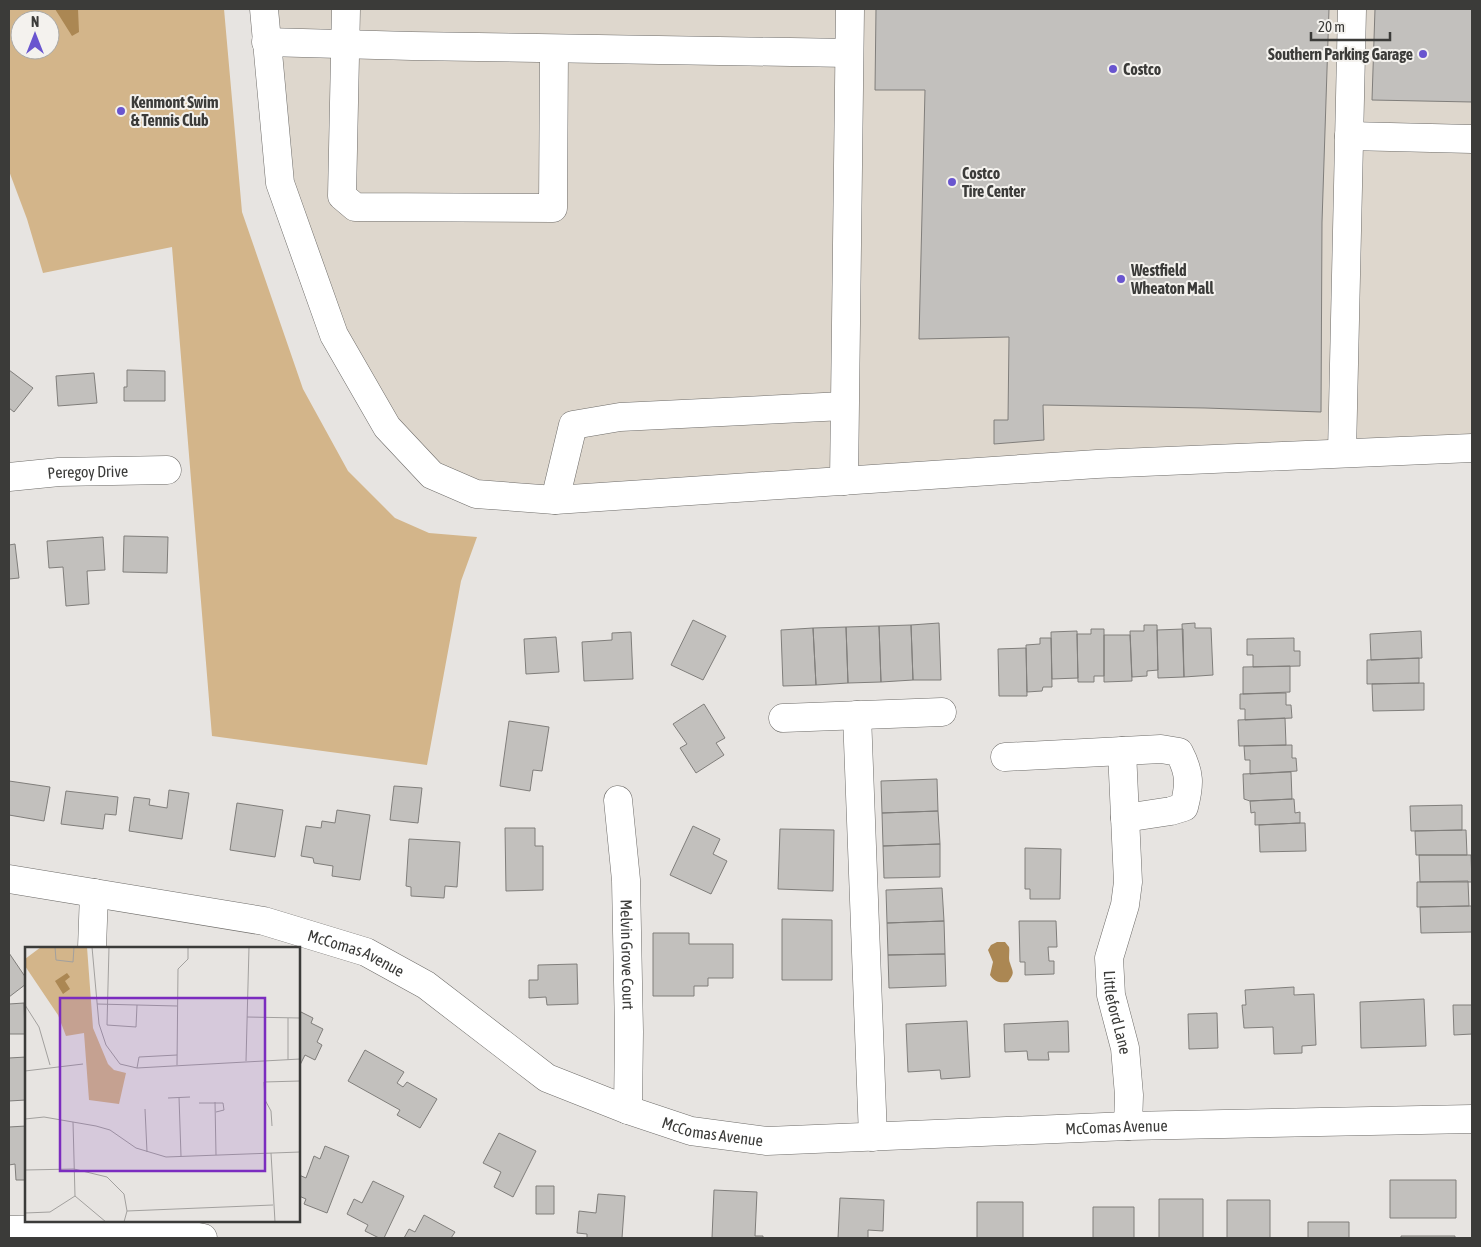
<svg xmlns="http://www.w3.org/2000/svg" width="1481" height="1247" font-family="'Asap Condensed',sans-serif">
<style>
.built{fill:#ded7cd}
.green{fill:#d3b58a;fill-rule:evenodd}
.water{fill:#ab8753}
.building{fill:#c2c0bd;stroke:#807e7b}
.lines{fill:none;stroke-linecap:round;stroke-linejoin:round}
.minor-casing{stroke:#6e6c69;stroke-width:29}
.minor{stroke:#fff;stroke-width:28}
.poi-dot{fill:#6955cf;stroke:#f4f2ee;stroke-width:2}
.labels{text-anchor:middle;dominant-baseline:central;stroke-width:4;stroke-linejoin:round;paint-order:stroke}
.poi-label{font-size:16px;font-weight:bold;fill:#3b3b39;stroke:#f4f2ee;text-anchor:start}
.street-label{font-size:16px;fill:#3b3b39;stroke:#f4f2ee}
.inset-road{fill:none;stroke:#a2a09e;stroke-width:1}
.view{fill:#7b2cbf;fill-opacity:0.15;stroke:#7b2cbf;stroke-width:2.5}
.inset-edge{fill:none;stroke:#3b3b39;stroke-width:2.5}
</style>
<rect width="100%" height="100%" fill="#e7e4e1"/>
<path class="built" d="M264,9H1472V448L476,494L387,427L280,183Z"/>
<path class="green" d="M9,9H224L242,212L303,389L348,471L395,518L429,533L477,537L461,581L427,765L212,736L172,247L43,273L27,219L9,171ZM20,20H50V50H20Z"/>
<path class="water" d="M55,9H78L79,32L72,36Z
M997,942H1005L1009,947C1010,951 1008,959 1010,963C1013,973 1015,972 1008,982C999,983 995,982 990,975L993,962L988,950L991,945Z"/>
<path class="building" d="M876,9H1329L1322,222L1321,412L1205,408L1043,405L1044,440L994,444V420H1008L1009,337L919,339L925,90H875Z
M1375,9H1472V102L1372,100Z
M9,370L33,388L14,412L9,408Z
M127,370L165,371V401H124V387H127Z
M94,373L97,403L58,406L56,376Z
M124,536L168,537L167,573L123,572Z
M103,537L105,570L87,571L89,604L66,606L63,567L49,568L47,541Z
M15,544L19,578L9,579V545Z
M693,620L726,636L703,680L671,665Z
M939,623L941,680H913L911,625Z
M1195,623V628H1211L1213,675L1184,677L1182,624Z
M911,625L913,680L881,682L879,626Z
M1144,625H1157L1158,670L1147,671V676L1132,677L1130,631H1144Z
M879,626L881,682L848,683L846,627Z
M846,627L848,683L816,685L813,628Z
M813,628L816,685L783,686L781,630Z
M1091,629H1104V676H1094V682H1078L1077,634H1091Z
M1183,629L1184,677L1158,678L1157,630Z
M1077,631L1078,678L1052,679L1051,632Z
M1421,631L1422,658L1371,660L1370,634Z
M631,632L633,679L584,681L582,642L612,640V633Z
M1104,635H1130L1132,681L1104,682Z
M556,637L559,672L526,674L524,639Z
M1040,638H1051L1052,687H1043L1042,691L1027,692L1026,645L1040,644Z
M1294,638V651H1300V666L1253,667V655H1247V639Z
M1026,648L1027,696H999L998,649Z
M1419,658V683L1367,684V660Z
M1290,666V692L1243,694V667Z
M1424,683V710L1373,711L1372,684Z
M1286,693V705H1291L1292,718L1245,720V709H1240V694Z
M704,704L725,738L716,743L724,755L696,773L680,748L687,744L673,724Z
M1285,718L1286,745L1239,746L1238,720Z
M509,721L549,727L542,771L533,770L530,791L500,786Z
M1292,745V758H1296L1297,771L1250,774V760H1245L1244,746Z
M1291,772L1292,799L1250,801L1244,799L1243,774Z
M937,779L938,811L882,813L881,781Z
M9,781L50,787L44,821L9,815Z
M394,786L422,788L418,823L390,820Z
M169,790L189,793L182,839L129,831L134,797L150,799L149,805L167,808Z
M66,791L118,797L116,815L105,814L103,829L61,824Z
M1292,799H1294L1295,813L1300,812V823L1255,825V812L1251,813L1250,801Z
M237,803L283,810L275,857L230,850Z
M1462,805V830L1411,831L1410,806Z
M337,810L370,815L360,880L332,876L333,866L314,863L313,858L301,856L306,826L321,828L322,821L335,823Z
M938,811L940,844L883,846L882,813Z
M1300,823H1305L1306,851L1260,852L1259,825Z
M693,826L720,839L713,854L727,861L711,894L670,875Z
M505,828H535V846H543V890L506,891Z
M780,829L834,830L833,891L778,889Z
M1466,830L1467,855H1416L1415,831Z
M409,839L460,842L457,887L445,886L444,898L411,896V887L406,886Z
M940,844V877L884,878L883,846Z
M1025,848L1061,849L1060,899H1030V889H1025Z
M1419,855H1471L1472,882H1420Z
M1468,881L1469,906L1417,907V882Z
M942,888L944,921L887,923L886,890Z
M1469,906H1472V932L1421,933L1420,907Z
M782,919L832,920V980H782Z
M944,921L945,954L888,955L887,923Z
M1019,921H1056L1057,947H1048L1049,961H1054V974L1025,975V962H1020Z
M653,933H689V944H733V978H708V986H694V996H653Z
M9,953L26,978V984L9,997Z
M945,954L946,986L889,988L888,955Z
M577,964L578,1004L547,1005L546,997L529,998V980H538V965Z
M1294,987V995L1314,994L1316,1045L1302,1046V1053L1274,1054L1273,1027L1244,1028L1242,1005H1246L1245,990Z
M1424,999L1426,1046L1361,1048L1360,1002Z
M24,1003L25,1034H9V1004Z
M1453,1005H1472V1034L1454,1035Z
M299,1011L313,1018L311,1023L323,1029L317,1042L322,1045L315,1060L305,1055L299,1067Z
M1217,1013L1218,1048L1189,1049L1188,1014Z
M967,1021L970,1077L941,1079L940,1070L908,1072L906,1024Z
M1068,1021L1069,1052H1048L1049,1060H1028L1027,1051L1005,1052L1004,1024Z
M365,1050L404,1072L397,1083L403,1087L407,1082L437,1099L420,1128L397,1115L400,1110L348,1081Z
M26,1057V1100L9,1101V1058Z
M26,1126V1180H16L15,1164L9,1165V1127Z
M499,1133L536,1151L513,1197L494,1187L501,1172L483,1163Z
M325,1146L349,1156L327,1213L304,1204L306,1199L299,1196V1175L306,1178L314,1156L320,1159Z
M1390,1180H1456V1218H1390Z
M373,1181L404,1196L384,1238H379L365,1231L368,1225L347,1214L354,1199L362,1203Z
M536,1186H554V1214H536Z
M714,1190L757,1192L755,1236H763V1238H712Z
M598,1194L625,1196L622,1238H587V1234L577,1233L579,1211L596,1213Z
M840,1198L884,1200L883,1231L868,1230V1238H838Z
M1159,1199H1203V1238H1159Z
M1227,1200H1270V1238H1227Z
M977,1202H1023V1238H977Z
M1093,1207H1134V1238H1093Z
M424,1215L455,1232L451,1238H404L409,1229L415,1232Z
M1308,1222H1349V1238H1308Z
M1401,1236H1455V1238H1401Z"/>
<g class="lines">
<defs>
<g id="minor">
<path d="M264,9L280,183L334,335L387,427L432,475L476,494L555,500L1097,464L1472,448"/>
<path d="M346,9L342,196L355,207L553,208L554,49"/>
<path d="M266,42L412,46L848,53"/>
<path d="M1349,136L1472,139"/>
<path d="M1342,453L1352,9"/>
<path id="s1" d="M9,477L59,472L167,470"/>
<path d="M844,481L850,9"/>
<path d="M555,500L573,425L620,417L844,406"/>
<path d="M857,715L873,1137"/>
<path d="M783,718L942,712"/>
<path id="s2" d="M1122,751L1128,882L1125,905L1109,958L1111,995L1125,1048L1129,1095L1128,1126"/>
<path d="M1005,757L1161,749L1179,752C1190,773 1190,784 1184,807L1171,811L1125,818"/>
<path id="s3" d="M618,800L626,880L629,1032L628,1110"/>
<path id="s4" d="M9,879L264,921L366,952L426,985L547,1078L628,1110L691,1131L767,1141L1128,1126L1472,1119"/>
<path d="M92,948L94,893"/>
<path d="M9,1230L102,1227L193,1236L203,1238"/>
</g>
</defs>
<use href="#minor" class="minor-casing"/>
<use href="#minor" class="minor"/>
</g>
<g class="poi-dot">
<circle cx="1423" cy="54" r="5"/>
<circle cx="1113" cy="69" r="5"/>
<circle cx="121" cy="111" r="5"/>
<circle cx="952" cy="182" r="5"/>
<circle cx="1121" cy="279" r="5"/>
</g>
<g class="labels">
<g class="poi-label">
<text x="1413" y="54" text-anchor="end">Southern Parking Garage</text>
<text x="1123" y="69">Costco</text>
<text x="131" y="102">Kenmont Swim<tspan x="131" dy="18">&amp; Tennis Club</tspan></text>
<text x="962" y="173">Costco<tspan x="962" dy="18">Tire Center</tspan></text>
<text x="1131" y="270">Westfield<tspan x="1131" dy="18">Wheaton Mall</tspan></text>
</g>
<g class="street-label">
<text stroke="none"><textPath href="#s1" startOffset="79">Peregoy Drive</textPath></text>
<text stroke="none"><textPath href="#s4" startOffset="356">McComas Avenue</textPath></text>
<text stroke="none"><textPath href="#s3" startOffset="155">Melvin Grove Court</textPath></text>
<text stroke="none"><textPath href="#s2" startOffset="265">Littleford Lane</textPath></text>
<text stroke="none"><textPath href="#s4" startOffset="1166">McComas Avenue</textPath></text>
<text stroke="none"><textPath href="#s4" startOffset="761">McComas Avenue</textPath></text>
</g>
</g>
<g transform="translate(25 947)">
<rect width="275" height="275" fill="#e7e4e1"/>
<path d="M16,0H62L68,81L83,117L89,123L101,126L94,157L64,153L59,86L41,89L33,68L0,19V12Z" fill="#d3b58a"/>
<path d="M42,26L45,30L40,34L45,42L38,47L30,34Z" fill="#ab8753"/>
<path class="inset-road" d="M30,0L31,13L48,15L49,0M67,0L74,77L81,98L95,117L112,121L275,112M84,0L82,78L111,80L112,58M72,57L152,59M0,58L14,80L25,118M222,70L275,71M263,113V71M221,114L224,0M152,118L153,22L163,12V0M112,121L114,110L152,108M0,124L58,117M154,150L156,209M143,151L165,150M190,155L191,208M174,156H198L199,163L191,165M120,162L122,205M0,172L19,170L71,179L85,183L111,201L141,210L275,205M48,175L50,249M247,179L246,164L240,153L239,135L275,134M246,206L250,275M0,223L49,222L82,230L99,247L102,264L99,275M50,249L81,275M102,264L248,258M0,266L25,265L50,249"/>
<path class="view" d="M35,51H240V224H35Z"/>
<rect width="275" height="275" class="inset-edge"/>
</g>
<rect width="1481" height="1247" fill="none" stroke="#3b3b39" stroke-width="20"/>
<g transform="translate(35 35)"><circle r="24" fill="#f4f2ee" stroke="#aaa9a6"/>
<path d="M0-4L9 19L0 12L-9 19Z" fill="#6955cf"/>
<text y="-8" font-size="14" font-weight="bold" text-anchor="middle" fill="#3b3b39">N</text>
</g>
<path d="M1311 32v8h79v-8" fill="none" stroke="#3b3b39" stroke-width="2.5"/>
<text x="1318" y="32" font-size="15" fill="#3b3b39" stroke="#f4f2ee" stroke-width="4" paint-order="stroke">20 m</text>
</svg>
